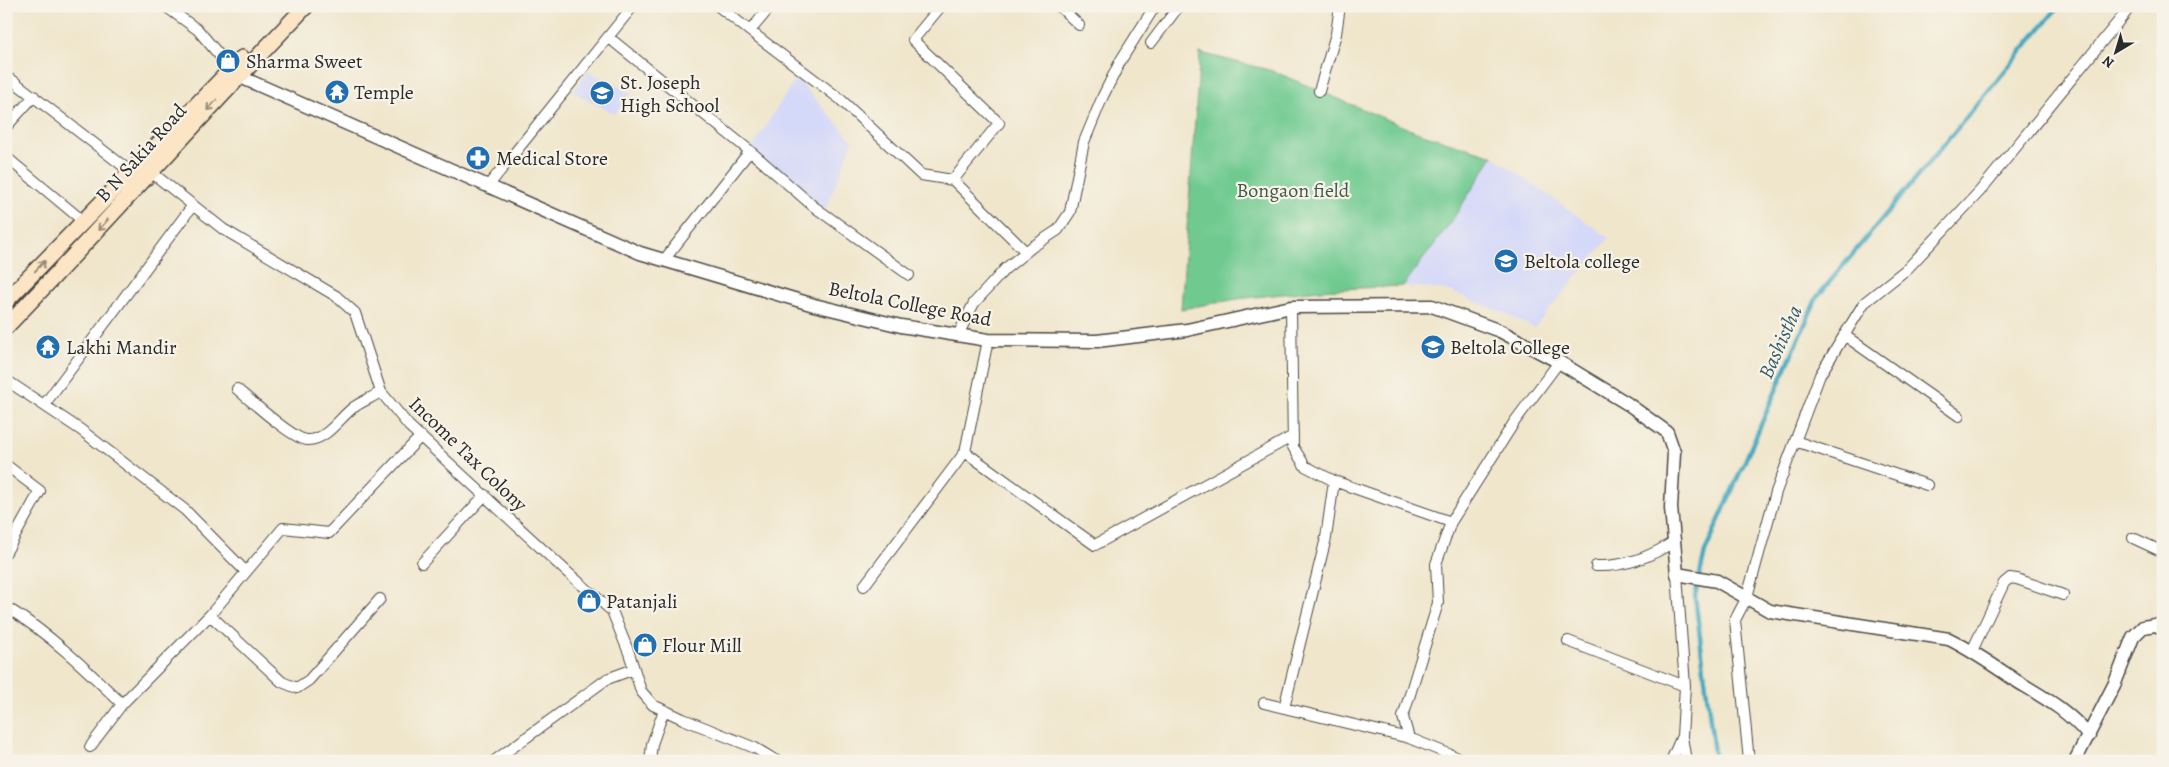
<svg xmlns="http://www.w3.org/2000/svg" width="2169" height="767" font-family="Alegreya,serif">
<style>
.built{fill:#d4d8f9}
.green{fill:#70ca90;stroke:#4e7a5e}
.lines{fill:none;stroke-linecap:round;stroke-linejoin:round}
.stream{stroke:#40a8c0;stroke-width:4.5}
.minor-casing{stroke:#494743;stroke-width:12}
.tertiary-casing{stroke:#494743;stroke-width:15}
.secondary-casing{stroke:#494743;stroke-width:18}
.minor{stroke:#fff;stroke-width:10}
.tertiary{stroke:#fff;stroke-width:12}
.secondary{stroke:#fce5c4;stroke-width:15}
.oneway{stroke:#948878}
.labels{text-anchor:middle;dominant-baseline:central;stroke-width:4.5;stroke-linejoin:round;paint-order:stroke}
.poi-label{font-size:20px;fill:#2b2b2b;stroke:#f7f3e8;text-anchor:start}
.street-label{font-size:20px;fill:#2b2b2b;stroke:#f7f3e8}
.park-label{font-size:20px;fill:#405b49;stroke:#f7f3e8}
.water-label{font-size:21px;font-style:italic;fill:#335d67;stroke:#f7f3e8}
</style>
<rect width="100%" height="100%" fill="#f7f3e8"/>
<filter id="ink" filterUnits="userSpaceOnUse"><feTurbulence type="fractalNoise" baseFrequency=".02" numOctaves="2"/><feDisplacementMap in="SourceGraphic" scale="10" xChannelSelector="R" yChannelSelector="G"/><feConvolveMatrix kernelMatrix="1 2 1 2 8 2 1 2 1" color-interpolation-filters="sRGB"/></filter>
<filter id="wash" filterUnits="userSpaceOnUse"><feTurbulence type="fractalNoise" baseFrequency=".0096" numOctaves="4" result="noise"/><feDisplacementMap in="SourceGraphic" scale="20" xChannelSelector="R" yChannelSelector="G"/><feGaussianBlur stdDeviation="1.12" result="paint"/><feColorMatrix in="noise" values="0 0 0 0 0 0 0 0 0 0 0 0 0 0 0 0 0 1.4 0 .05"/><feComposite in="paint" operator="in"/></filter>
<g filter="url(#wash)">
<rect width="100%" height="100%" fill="#f0e6cc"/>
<path class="built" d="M588,70L631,94L615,114L573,92Z
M796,78L853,141L823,216L750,151Z
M1493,156L1609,238L1534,328L1499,311L1447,290L1403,286L1451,222Z"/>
<path class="green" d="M1200,53L1273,71L1416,132L1493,156L1451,222L1403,286L1319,290L1237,299L1181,309Z"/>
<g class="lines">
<path class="stream" d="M1715,761L1695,596L1705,552L1817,297L2059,6"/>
</g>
</g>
<g filter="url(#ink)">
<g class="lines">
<defs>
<path id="minor" d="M165,6L198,30L231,69
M718,6L750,31L771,6
M941,6L913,40L999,123L953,180
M1059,6L1079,25
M750,31L840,99L921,175L953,180L1026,252
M608,37L750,151L813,206L909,275
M1151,43L1179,6
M12,80L131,172
M1319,91L1336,34L1340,6
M6,127L34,96
M6,157L83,221
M146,168L223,229L336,296L355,313L381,392L409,426L567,572L612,611L629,653L641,691L653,705L683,719L755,748L777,761
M488,186L633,6
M664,260L750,151
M1291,307L1293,447L1305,466L1334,481L1451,522
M958,335L974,303L987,289L1005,269L1032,247L1058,230L1070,212L1084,142L1103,96L1121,60L1155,6
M1844,335L1959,416
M988,340L965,452L1095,545L1293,436
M6,380L81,430L185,510L246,572
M237,389C250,400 295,441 308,440C327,440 340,417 354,407C363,401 373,397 381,392
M44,405L193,205
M1795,441L1927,485
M6,465L40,491L6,552
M2133,538L2163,552
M422,563L485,495
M1596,566C1624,567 1652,556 1675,541
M864,586L965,452
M6,607C49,633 86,669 122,704
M210,615L282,682L297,688L309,680L380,599
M1568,641L1685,686
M1972,651L2004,583L2010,578L2017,579L2063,595
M1264,703L1409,738
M1284,708L1326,538L1334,481
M1682,737L1686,761
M90,747L122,704L210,615L283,528L329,533L421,436
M494,761L607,679L634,669
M650,761L652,744L664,710
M1466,761L1409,738L1403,717L1438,603L1436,564L1451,522L1515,421L1559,362
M1671,761L1682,736L1685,686L1677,574
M1749,761L1735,620L1747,597L1776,492L1820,375L1864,303L1908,268L1980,191L2131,6"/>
<path id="tertiary" d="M234,71L238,76L640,253L814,305L901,326L988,340L1097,341L1187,330L1291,307L1432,306L1500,331L1559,362L1628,404L1667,432L1674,452L1671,508L1677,574L1717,581L1770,611L1949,639C1973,651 1993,665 2015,680C2046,699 2065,708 2089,736
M2075,761L2115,683L2133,637L2143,627L2155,625L2163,628"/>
<path id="secondary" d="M6,301L242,58
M6,327C108,221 204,112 306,6"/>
</defs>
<use href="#minor" class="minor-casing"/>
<use href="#tertiary" class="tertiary-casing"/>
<use href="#secondary" class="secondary-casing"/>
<use href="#minor" class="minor"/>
<use href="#tertiary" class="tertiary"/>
<use href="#secondary" class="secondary"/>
</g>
<defs><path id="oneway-shaft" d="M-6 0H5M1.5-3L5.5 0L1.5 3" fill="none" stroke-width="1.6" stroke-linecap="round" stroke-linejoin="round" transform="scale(1.25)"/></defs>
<g class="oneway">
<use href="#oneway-shaft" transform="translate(212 105) rotate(132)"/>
<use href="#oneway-shaft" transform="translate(103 225) rotate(132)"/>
<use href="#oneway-shaft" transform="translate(40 266) rotate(-46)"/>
</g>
</g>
<defs>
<symbol id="shop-disc" viewBox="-11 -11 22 22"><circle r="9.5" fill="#1f6fb2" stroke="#f7f3e8"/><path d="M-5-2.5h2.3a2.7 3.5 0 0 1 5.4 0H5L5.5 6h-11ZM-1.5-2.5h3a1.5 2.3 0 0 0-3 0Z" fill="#fff"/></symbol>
<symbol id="temple-disc" viewBox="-11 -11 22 22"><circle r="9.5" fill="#1f6fb2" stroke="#f7f3e8"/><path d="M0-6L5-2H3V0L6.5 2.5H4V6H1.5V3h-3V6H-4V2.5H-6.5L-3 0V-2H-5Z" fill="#fff"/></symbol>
<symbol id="school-disc" viewBox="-11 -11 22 22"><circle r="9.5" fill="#1f6fb2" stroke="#f7f3e8"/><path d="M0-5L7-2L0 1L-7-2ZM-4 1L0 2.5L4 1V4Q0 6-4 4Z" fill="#fff"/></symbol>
<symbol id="pharmacy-disc" viewBox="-11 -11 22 22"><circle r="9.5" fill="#1f6fb2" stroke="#f7f3e8"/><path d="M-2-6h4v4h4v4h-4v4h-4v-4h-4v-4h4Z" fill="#fff"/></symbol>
<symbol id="university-disc" viewBox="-11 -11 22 22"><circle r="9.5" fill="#1f6fb2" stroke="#f7f3e8"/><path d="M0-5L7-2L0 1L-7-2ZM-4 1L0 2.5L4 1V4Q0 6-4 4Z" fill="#fff"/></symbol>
</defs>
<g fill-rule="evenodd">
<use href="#shop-disc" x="214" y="47" width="28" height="28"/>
<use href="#temple-disc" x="323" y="78" width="28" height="28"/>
<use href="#school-disc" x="588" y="79" width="28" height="28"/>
<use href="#pharmacy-disc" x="464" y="144" width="28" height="28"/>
<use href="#university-disc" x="1492" y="247" width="28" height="28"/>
<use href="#temple-disc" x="34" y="333" width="28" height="28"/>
<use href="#university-disc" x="1419" y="333" width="28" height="28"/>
<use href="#shop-disc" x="575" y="587" width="28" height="28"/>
<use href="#shop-disc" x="631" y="631" width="28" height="28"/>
</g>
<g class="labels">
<g class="poi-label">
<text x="246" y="61">Sharma Sweet</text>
<text x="620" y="82">St. Joseph<tspan x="620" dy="23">High School</tspan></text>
<text x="354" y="92">Temple</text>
<text x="496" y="158">Medical Store</text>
<text x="1524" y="261">Beltola college</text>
<text x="66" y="347">Lakhi Mandir</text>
<text x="1450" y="347">Beltola College</text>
<text x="606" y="601">Patanjali</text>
<text x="662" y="645">Flour Mill</text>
</g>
<g class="street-label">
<text transform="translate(141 153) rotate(-48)">B N Sakia Road</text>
<text transform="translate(910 304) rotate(11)">Beltola College Road</text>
<text transform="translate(468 454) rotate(44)">Income Tax Colony</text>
</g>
<g class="park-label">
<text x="1293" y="190">Bongaon field</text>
</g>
<g class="water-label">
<text transform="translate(1780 342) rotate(-66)">Bashistha</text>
</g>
</g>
<rect width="2169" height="767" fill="none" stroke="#f7f3e8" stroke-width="25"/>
<g transform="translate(2116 52) rotate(218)" stroke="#f7f3e8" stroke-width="4" paint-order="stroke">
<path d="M0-4L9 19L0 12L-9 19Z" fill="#2b2b2b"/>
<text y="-8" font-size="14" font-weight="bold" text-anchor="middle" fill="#2b2b2b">N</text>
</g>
</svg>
